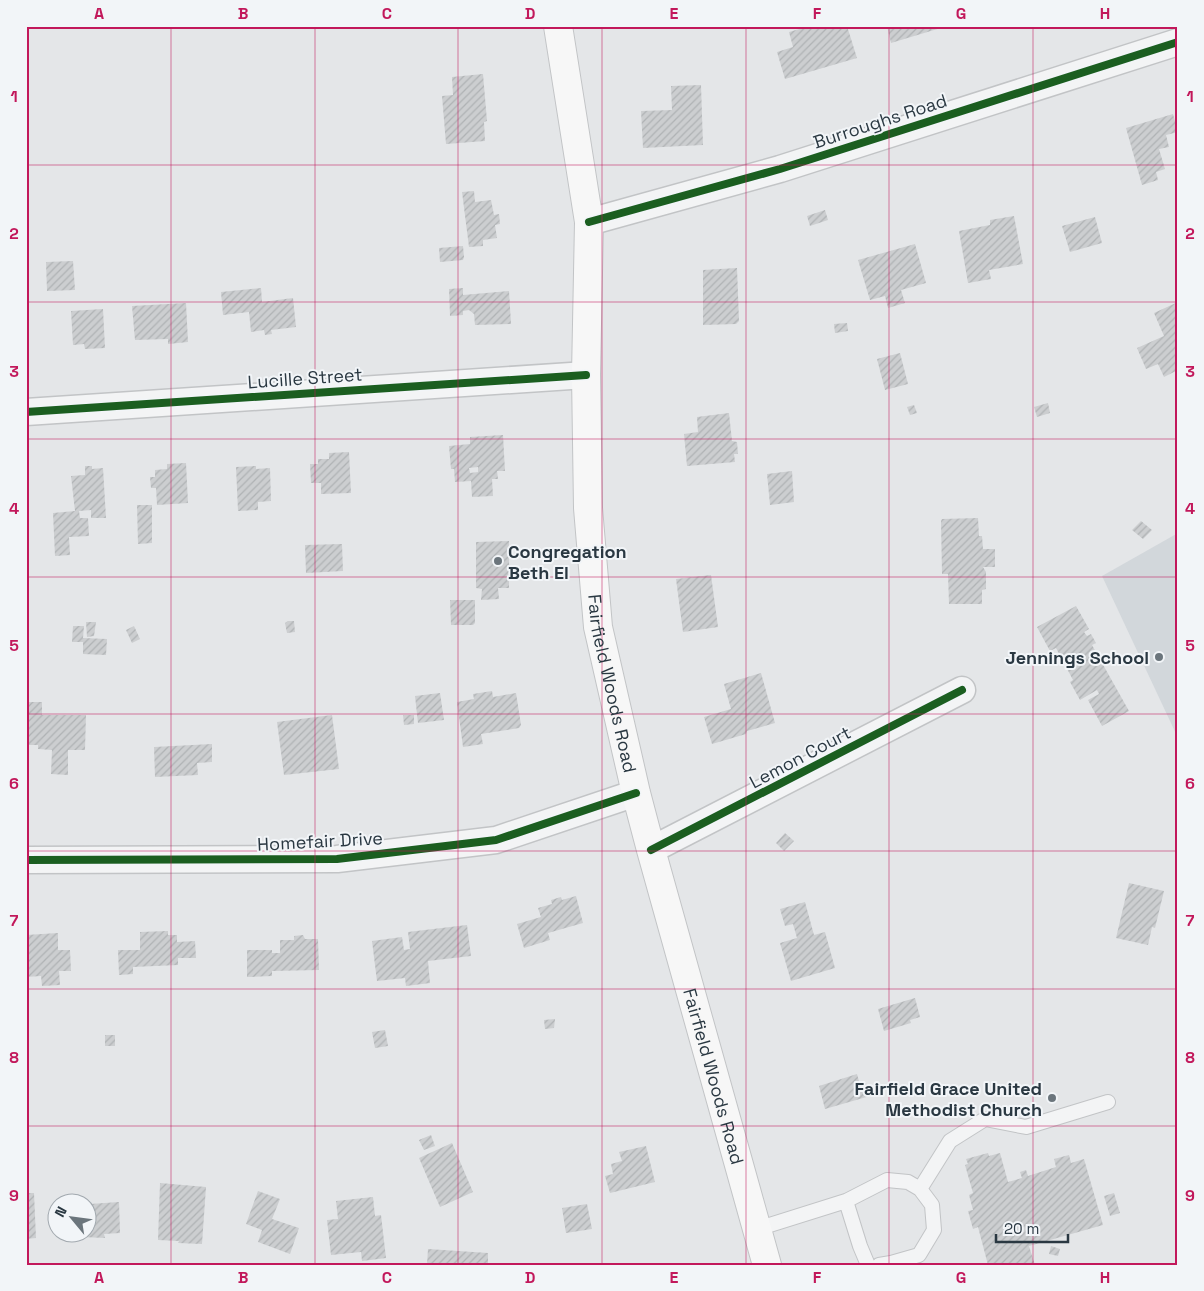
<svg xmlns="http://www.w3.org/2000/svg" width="1204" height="1291" font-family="'Space Grotesk',sans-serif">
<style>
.built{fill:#d2d7db}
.building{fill:url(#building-hatch);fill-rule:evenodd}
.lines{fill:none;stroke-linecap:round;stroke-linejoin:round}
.service-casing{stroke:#c2c4c6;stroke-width:16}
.minor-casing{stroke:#c2c4c6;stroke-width:29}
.secondary-casing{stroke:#c2c4c6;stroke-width:30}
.service{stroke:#f3f4f5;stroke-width:14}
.minor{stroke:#f3f4f5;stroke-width:26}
.secondary{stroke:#f7f7f7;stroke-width:28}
.cycleway-casing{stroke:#f2f5f8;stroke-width:11}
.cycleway{stroke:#1b5e20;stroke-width:8}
.grid{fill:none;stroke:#c2185b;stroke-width:1;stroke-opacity:0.55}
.poi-dot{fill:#6b757c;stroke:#f2f5f8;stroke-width:2}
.labels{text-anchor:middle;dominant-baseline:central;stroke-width:4;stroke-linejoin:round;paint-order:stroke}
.street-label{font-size:18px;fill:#2a3842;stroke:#f2f5f8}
.poi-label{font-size:18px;font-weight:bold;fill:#2a3842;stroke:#f2f5f8;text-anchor:end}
.neatline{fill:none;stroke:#c2185b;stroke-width:2}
.grid-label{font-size:16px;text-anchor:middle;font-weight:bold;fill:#c2185b}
</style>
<defs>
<pattern id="building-hatch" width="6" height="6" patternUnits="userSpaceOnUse" patternTransform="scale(1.25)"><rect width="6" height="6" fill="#ccced0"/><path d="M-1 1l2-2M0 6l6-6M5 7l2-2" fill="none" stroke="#afb2b4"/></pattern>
</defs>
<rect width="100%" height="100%" fill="#e4e6e8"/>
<path class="built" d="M1178,533V738L1102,576Z"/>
<path class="building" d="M810,26H847L857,58L785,79L777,52L793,47L789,32Z
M887,26H944V27L891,43Z
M483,74L487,121L484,122L485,141L446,144L442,96L453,95L452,77Z
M701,85L703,145L643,148L641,111L672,110L671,86Z
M1173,114L1178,132L1166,135L1169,147L1159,149L1165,169L1156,172L1158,180L1142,185L1126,128Z
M474,191L475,202L491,200L494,215L499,214L500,224L495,225L497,238L483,240V246L469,247L462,192Z
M825,210L828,220L810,226L807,216Z
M1014,216L1023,264L989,270L991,279L968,283L959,231L990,225V220Z
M1095,217L1102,243L1070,252L1062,226Z
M915,244L926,283L901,290L905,303L888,308L885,296L870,300L858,260Z
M463,246L464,257L463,260L440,262L439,248Z
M73,261L75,290L47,291L46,262Z
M737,268L739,321L736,324L703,325V270Z
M261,288L262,302L293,298L296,327L271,330L272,334L265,335L264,330L251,332L249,312L223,315L221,292Z
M463,288V295L509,291L511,324L475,325L474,314L469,310L463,311V315L450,316L449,289Z
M1178,302V370L1164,377L1158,364L1146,369L1137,348L1164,336L1154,313Z
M186,303L188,342L168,344V339L135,340L132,306Z
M103,309L105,348L85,349L84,344L73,345L71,311Z
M847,323L848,331L835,333L834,324Z
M900,353L908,384L885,390L877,359Z
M1048,403L1050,413L1037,417L1034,407Z
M914,405L917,413L910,415L907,407Z
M729,413L732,441L737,442L738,454H734L735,462L687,466L684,434L698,432L697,417Z
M503,435L505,471H497L498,479H492L493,496L472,497L471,481L455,482L454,469H451L449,446L470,444V437ZM478,467V472L470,473L469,468Z
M349,452L351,493L321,494V483H311L310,464H318V459H329V453Z
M186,463L188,503L157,505L156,488H151L150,477H155V470L167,469V464Z
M85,466H92V469L103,468L106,518H91V510L79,511L80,518H88L89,536L69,537L70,555L55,556L53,513L75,511L71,476L85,475Z
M256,466V469L270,468L271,501L258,502V510L238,511L236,467Z
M792,471L794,502L770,505L767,474Z
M137,505H152V543L138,544Z
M978,518L979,536H982L983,549H995V567H983L986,572V589L982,590V604H949L948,574H942L941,521L942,519Z
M1141,521L1152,530L1143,539L1132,530Z
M509,541V588H498L499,599L481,600L482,589L476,588V542Z
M342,544L343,571L306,573L305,545Z
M711,575L718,627L683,632L676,579Z
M450,600H475V623L473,625H451Z
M1076,606L1089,629L1084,632L1087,636L1091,634L1096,643L1092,645L1129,711L1102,726L1088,700L1099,694L1097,690L1080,700L1070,682L1073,680L1056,648L1050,651L1037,627Z
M288,621H294L295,632L287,633L285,623Z
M86,622H96L94,636L87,637Z
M73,626H84L83,638L107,639L106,655L83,654V642H72Z
M134,626L140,639L132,643L126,630Z
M761,673L775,723L747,731L746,734L712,744L704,717L731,709L724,684Z
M492,691L493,697L516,693L521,725L519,728L481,734L483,744L463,747L457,702L474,699L473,694Z
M440,693L444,720L418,723L415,696Z
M26,702H42V715H86L85,750H68V775L51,774L52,750L38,749V745H26Z
M332,715L339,769L284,775L277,722Z
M403,715H414V724L404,725Z
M212,744V762L197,763L198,775L155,777L154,747Z
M785,833L794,841L784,851L776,843Z
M1129,883L1164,891L1155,928L1152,927L1148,945L1116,938Z
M576,896L583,923L548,933L550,940L524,948L517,924L541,917L538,908L552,904L551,900L561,897L562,900Z
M805,902L814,935L825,932L835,968L791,981L780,943L797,938L793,924L785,926L780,909Z
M467,925L471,956L428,961L430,983L406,986L405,978L377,981L372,941L402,937L404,950L410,949L408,932Z
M168,931V935H177V942L195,941L196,958H178V965L133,967V974L119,975L118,950H140V932Z
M58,933V950H70L71,971H59L60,985L42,986L41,976L26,977V935Z
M303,935L305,939H318L319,970L272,971V976L247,977V950H272V953H280V940H294V936Z
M915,998L920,1017L910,1020L911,1023L884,1031L878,1009Z
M555,1019L554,1028L545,1029L544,1020Z
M385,1030L388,1046L375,1048L372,1032Z
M105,1035H115V1046H105Z
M857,1074L860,1085L866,1083L870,1096L825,1109L819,1086Z
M431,1135L435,1146L424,1150L419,1140Z
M452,1143L473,1192L440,1207L419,1158Z
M646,1146L655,1182L610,1193L605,1176L613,1174L611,1164L622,1161L619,1152Z
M988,1153L989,1156L1000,1153L1008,1182L1022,1178L1020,1172L1026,1170L1028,1176L1056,1167L1054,1159L1069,1155L1071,1163L1084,1159L1103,1225L1029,1246L1035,1265H988L978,1227L973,1229L968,1211L973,1210L969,1195L973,1193L965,1165L968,1164L966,1159Z
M160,1183L206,1187L202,1244L178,1243L179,1241L158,1240Z
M258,1191L280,1199L272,1219L299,1228L290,1254L258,1242L262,1230L246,1224Z
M26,1193H34L36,1238L26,1239Z
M1114,1193L1120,1213L1110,1216L1104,1196Z
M373,1197L375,1216L381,1215L386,1258L362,1261L361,1252L331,1255L327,1220L338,1219L336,1201Z
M81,1201H90V1204L119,1202L120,1233L104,1234L105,1238L82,1237V1234H88V1204H81Z
M587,1204L592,1229L566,1233L562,1208Z
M1051,1246L1060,1249L1058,1256L1049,1254Z
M428,1249L488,1253V1265H427Z"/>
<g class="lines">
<defs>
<path id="service" d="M920,1189L950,1141L985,1119L1026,1127L1108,1102
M846,1201L860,1246L868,1265
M757,1229L846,1201L887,1180L908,1182L920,1189L932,1205L934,1230L919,1255L891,1263L879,1265"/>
<path id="minor" d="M589,222L780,169L1178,42
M26,412L586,375
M651,850L962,690
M26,860L337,859L496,840L636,793"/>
<g id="secondary">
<path id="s1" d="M558,26L589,222L586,375L588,508L598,627L636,793L651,850L767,1265"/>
</g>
</defs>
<use href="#service" class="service-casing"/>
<use href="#minor" class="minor-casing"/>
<use href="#secondary" class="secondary-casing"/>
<use href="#service" class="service"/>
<use href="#minor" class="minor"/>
<use href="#secondary" class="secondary"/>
<defs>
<path id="cycleway" d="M589,222L780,169L1178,42
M26,412L586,375
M651,850L962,690
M26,860L337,859L496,840L636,793"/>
</defs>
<use href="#cycleway" class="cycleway-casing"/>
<use href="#cycleway" class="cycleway"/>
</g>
<path class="grid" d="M171,26V1265M315,26V1265M458,26V1265M602,26V1265M746,26V1265M889,26V1265M1033,26V1265M26,165H1178M26,302H1178M26,439H1178M26,577H1178M26,714H1178M26,851H1178M26,989H1178M26,1126H1178"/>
<g class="poi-dot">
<circle cx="498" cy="561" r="5"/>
<circle cx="1159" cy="657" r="5"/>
<circle cx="1052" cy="1098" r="5"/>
</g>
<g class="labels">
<g class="street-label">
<text transform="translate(880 121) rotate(-18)">Burroughs Road</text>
<text transform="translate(305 378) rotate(-4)">Lucille Street</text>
<text stroke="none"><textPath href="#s1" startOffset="662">Fairfield Woods Road</textPath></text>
<text transform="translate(800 757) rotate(-28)">Lemon Court</text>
<text transform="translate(320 841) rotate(-3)">Homefair Drive</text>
<text stroke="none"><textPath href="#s1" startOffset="1068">Fairfield Woods Road</textPath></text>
</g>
<g class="poi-label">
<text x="508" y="551" text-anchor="start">Congregation<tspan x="508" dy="21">Beth El</tspan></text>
<text x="1149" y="657">Jennings School</text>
<text x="1042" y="1088">Fairfield Grace United<tspan x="1042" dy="21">Methodist Church</tspan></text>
</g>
</g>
<rect width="1204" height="1291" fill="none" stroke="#f2f5f8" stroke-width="55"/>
<g transform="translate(72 1218) rotate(299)"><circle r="24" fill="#f2f5f8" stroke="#a2a9af"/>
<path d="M0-4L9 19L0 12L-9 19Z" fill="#6b757c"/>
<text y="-8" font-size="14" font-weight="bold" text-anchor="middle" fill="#2a3842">N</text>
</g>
<path d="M996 1234v8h72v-8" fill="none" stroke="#2a3842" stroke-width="2.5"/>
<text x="1004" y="1234" font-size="15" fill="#2a3842" stroke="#f2f5f8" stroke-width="4" paint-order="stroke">20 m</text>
<rect x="28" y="28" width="1148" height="1236" class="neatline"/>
<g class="grid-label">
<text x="99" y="19">A</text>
<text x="243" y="19">B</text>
<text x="387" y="19">C</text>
<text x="530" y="19">D</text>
<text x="674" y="19">E</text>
<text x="817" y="19">F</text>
<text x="961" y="19">G</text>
<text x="1105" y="19">H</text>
<text x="14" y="102">1</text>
<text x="1190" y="102">1</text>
<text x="14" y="239">2</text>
<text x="1190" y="239">2</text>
<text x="14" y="377">3</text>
<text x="1190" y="377">3</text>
<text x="14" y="514">4</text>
<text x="1190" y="514">4</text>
<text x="14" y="651">5</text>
<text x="1190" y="651">5</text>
<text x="14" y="789">6</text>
<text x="1190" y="789">6</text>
<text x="14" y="926">7</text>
<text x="1190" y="926">7</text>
<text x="14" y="1063">8</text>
<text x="1190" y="1063">8</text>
<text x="14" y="1201">9</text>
<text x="1190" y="1201">9</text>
<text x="99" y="1283">A</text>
<text x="243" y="1283">B</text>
<text x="387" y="1283">C</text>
<text x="530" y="1283">D</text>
<text x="674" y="1283">E</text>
<text x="817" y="1283">F</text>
<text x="961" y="1283">G</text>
<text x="1105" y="1283">H</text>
</g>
</svg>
